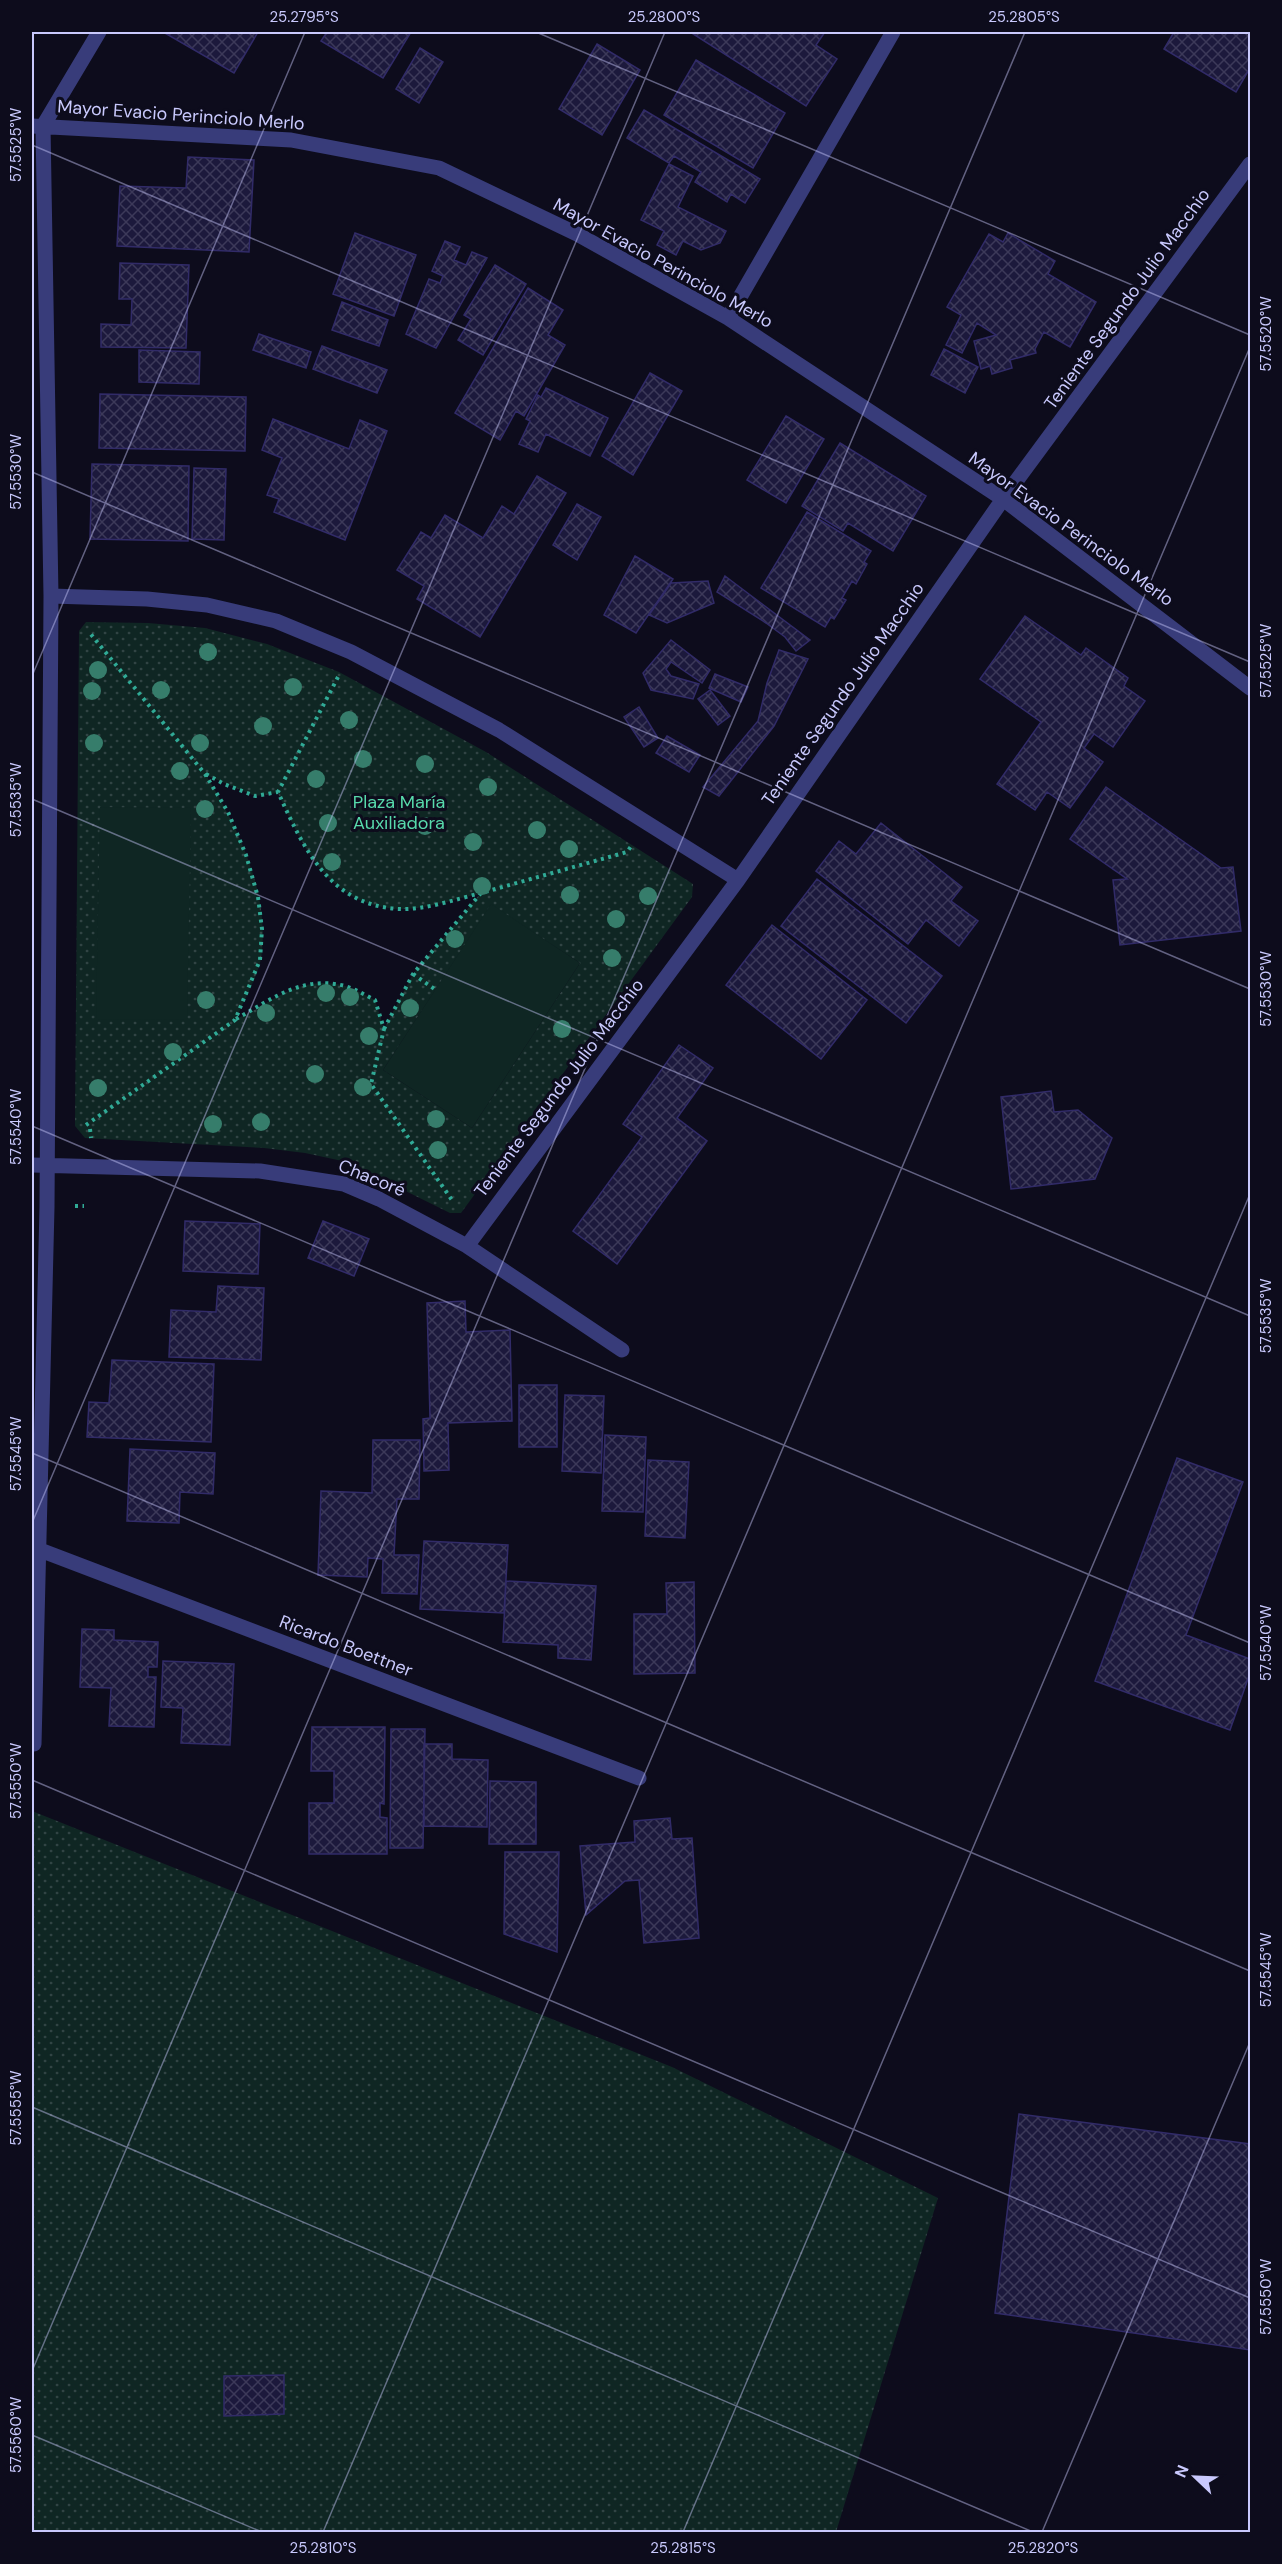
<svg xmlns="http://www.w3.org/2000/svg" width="1282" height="2564" font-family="'DM Sans',sans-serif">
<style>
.park{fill:url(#park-dots);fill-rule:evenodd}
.pitch{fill:#0f2623}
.building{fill:url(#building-cross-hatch);stroke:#312b68;stroke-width:1.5}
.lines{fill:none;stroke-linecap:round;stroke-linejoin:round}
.path{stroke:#30aa96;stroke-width:4;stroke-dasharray:3 4.5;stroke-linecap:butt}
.minor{stroke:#383c7a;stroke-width:15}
.tree{fill:#367d6b}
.ticks{fill:none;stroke:#c9c9fd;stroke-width:1.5;stroke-opacity:0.45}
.labels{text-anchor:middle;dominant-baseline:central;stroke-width:6;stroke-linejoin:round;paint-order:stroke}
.street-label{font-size:18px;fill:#c9c9fd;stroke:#0d0c1c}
.park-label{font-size:18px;fill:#58daac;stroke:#0d0c1c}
.neatline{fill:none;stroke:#c9c9fd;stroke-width:2}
.ticks-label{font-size:15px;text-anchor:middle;fill:#c9c9fd}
</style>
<defs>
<pattern id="park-dots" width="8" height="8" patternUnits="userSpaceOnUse" patternTransform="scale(1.5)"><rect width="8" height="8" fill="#0f2623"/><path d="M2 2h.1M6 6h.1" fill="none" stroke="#314444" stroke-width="1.8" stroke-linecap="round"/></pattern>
<pattern id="building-cross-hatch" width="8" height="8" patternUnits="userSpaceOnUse" patternTransform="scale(1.5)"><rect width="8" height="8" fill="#1c193c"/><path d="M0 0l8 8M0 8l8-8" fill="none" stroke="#3c3959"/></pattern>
</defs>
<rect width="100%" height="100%" fill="#0d0c1c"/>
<path class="park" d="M86,622L148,623L205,628L267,644L339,672L486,752L693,884L692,897L461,1213H450L347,1162L305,1153L264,1148L85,1138L75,1126L79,631ZM206,775L255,796L278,793C304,849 329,905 399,909C426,910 455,898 480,894L413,974L384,1029L375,1000C365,995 355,989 345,986C298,974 275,1002 236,1019C244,1001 257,977 261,959C271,894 238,828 206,775ZM491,905L580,963L472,1128L383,1070Z
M32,1811L672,2067L938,2198L836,2532H32ZM283,2375L284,2414L224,2415V2376Z"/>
<path class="pitch" d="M100,807L191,808L187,1020L96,1019Z
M491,904L580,963L472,1128L383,1070Z"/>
<path class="building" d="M163,32H258L234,73Z
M327,32H411L383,78L321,41Z
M690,32H825L816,45L837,59L806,106Z
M1174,32H1250V68L1236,92L1164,49Z
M597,44L640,70L602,135L559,109Z
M420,48L443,62L419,103L396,89Z
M696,60L785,113L753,168L664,115Z
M644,110L760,179L745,203L731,194L727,202L695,182L701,172L674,156L669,163L627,138Z
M188,157L254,160L249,252L117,246L120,186L186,188Z
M669,164L693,176L678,207L726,231L720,243L701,250L683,241L676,255L657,245L664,231L641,220Z
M355,233L416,255L394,316L333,294Z
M1008,233L1055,261L1048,274L1096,302L1070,347L1044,332L1035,349L1036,353L1010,360L1012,368L992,374L990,366L981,369L974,341L996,335L977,323L962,353L946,345L961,315L947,307L989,234L1003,242Z
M445,241L460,247L454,260L466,265L472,252L487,258L436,348L406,334L429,279L440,283L443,276L432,271Z
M120,263L189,265L186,348L101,347V324L131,325L132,299H119Z
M495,265L526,284L483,355L458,340L471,319L464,315Z
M528,288L563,310L548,335L565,345L524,416L516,411L500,440L455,413Z
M342,302L388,320L379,346L332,330Z
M259,334L311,352L306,368L253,350Z
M322,346L387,370L377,393L313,369Z
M944,349L978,367L965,393L931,375Z
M139,350L200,352L199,384L139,382Z
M650,373L682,391L633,475L602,456Z
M546,388L608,418L590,456L546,434L538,452L519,444L530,421L526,419L538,395L541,397Z
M100,394L246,397L245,451L99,448Z
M786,416L824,439L786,503L747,480Z
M273,419L349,449L360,420L387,431L345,540L274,512L279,499L267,495L282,458L262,450Z
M840,443L926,496L893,551L848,523L843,531L802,506Z
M92,464L189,466L188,541L90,539Z
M194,468L226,469L224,540L192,539Z
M537,476L566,493L480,637L417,599L424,586L397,570L421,532L431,538L445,515L483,538L502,506L514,514Z
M577,504L601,517L577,560L553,545Z
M807,512L871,551L864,562L867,564L856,584L852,581L842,598L846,600L834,619L831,617L825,627L761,588Z
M635,556L673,579L636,633L604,615Z
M725,576L810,640L796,651L785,637L766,623L717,592Z
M708,581L714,603L667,623L649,615L671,583Z
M1025,616L1081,655L1086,648L1128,678L1124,686L1145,701L1113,747L1094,734L1084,748L1103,762L1070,808L1047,792L1035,810L997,784L1041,722L980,679Z
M671,640L710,670L702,683L671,662L666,669L671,676L699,684L693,699L651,690L643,673Z
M779,650L808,659L774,726L719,796L703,787L758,721L767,683Z
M715,674L748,687L741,702L709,688Z
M710,690L730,716L718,725L698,699Z
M639,707L658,738L644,747L624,717Z
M667,736L700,755L689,772L656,753Z
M1106,787L1221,868L1233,867L1241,931L1120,945L1113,880L1127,879L1070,839Z
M881,823L962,887L951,901L978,921L959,946L926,920L908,944L816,871L839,841L856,854Z
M817,879L942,976L906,1023L781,926Z
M772,925L867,1000L821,1059L726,985Z
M679,1045L713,1068L677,1118L707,1141L617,1264L573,1231L642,1137L623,1124Z
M1051,1091L1054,1112L1078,1110L1112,1138L1095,1179L1011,1189L1001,1097Z
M185,1221L260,1224L258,1274L183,1271Z
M323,1221L369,1239L354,1276L308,1258Z
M218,1286L264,1288L261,1360L169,1357L171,1310L216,1312Z
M465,1301L466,1332L510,1330L512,1421L448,1423L449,1470L424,1471L423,1419L430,1418L427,1303Z
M112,1360L214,1364L211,1442L87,1437L89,1402L109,1403Z
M519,1385H557V1447H519Z
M565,1395L604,1396L601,1473L562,1471Z
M605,1435L646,1437L643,1512L602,1511Z
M373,1440H420L419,1499H397L394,1555H419L417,1594L382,1593L383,1559L368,1558L367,1577L318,1575L321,1491L372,1493Z
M130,1449L215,1453L213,1494L180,1492L179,1523L127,1521Z
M1177,1458L1243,1482L1186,1635L1250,1659V1673L1230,1730L1095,1681Z
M648,1460L689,1462L685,1538L645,1536Z
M424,1541L508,1545L504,1613L420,1609Z
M506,1581L596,1586L591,1660L558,1658V1645L503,1642Z
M694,1582L695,1673L634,1674V1614H667L666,1583Z
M82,1629L114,1630V1640L158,1642L157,1667H148V1677H156L154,1727L109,1726L111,1688L80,1687Z
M163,1661L234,1664L230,1745L181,1743L183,1708L161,1707Z
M312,1727H385L384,1804L380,1803V1817L387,1818V1854H309V1803H334V1771H311Z
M391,1729H425L423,1848H390Z
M424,1744H452V1759L488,1760L487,1827L424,1826Z
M490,1781L536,1782V1844H489Z
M670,1818L672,1839L692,1838L699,1938L644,1943L639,1880L625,1881L586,1915L580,1846L635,1842L634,1821Z
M505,1852H559L557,1952L504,1934Z
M1019,2114L1250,2144V2350L995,2313Z
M284,2375V2414L224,2416V2376Z"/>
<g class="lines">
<path class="path" d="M338,677L278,792C303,847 329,906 400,909C425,910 457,899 481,893
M206,774L224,784L255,796L278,792
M413,974L436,990
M236,1019C272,999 302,975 345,986C355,989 365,995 375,1000L384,1029L371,1084L452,1200
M384,1029L413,974L481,893L627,852L632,845
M86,1125L235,1020L260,960L262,929L258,897L246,855L228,812L205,774L89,632
M90,1129L91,1138
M75,1206H84"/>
<path class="minor" d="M32,126L291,140L439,168L577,234L728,318L1003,499L1250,688
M728,318L893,32
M51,596L147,599L207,605L276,621L351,652L499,730L738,880
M32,1165L260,1171L344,1184L379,1199L467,1246L622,1350
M467,1246L738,880L1003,499L1250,164
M40,1550L639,1778
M34,1744L47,1207L51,596L43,126L99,32"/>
</g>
<g class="tree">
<circle cx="208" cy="652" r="9"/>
<circle cx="98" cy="670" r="9"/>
<circle cx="293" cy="687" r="9"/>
<circle cx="161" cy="690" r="9"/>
<circle cx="92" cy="691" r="9"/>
<circle cx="349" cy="720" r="9"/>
<circle cx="263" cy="726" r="9"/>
<circle cx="94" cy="743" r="9"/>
<circle cx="200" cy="743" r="9"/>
<circle cx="363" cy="759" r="9"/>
<circle cx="425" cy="764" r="9"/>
<circle cx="180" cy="771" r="9"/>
<circle cx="316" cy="779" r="9"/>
<circle cx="488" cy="787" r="9"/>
<circle cx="205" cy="809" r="9"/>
<circle cx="328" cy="823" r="9"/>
<circle cx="425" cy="826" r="9"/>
<circle cx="537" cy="830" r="9"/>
<circle cx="473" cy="842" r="9"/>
<circle cx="569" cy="849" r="9"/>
<circle cx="332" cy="862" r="9"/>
<circle cx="482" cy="886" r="9"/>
<circle cx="570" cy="895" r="9"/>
<circle cx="648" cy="896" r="9"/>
<circle cx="616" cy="919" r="9"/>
<circle cx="455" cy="939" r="9"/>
<circle cx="612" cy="958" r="9"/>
<circle cx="326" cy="993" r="9"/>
<circle cx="350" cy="997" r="9"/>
<circle cx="206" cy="1000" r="9"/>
<circle cx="410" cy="1008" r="9"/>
<circle cx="266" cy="1013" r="9"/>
<circle cx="562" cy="1029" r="9"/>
<circle cx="369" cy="1036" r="9"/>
<circle cx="173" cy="1052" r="9"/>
<circle cx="315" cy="1074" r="9"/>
<circle cx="363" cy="1087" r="9"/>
<circle cx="98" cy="1088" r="9"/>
<circle cx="436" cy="1119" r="9"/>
<circle cx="261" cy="1122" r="9"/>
<circle cx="213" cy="1124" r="9"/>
<circle cx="438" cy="1150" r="9"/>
</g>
<path class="ticks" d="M536,32L1250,335M32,145L1250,662M32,472L1250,989M32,676L305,32M32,799L1250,1316M32,1126L1250,1643M32,1453L1250,1971M32,1523L665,32M32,1780L1250,2298M32,2107L1033,2532M32,2371L1025,32M32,2435L262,2532M323,2532L1250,347M683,2532L1250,1194M1042,2532L1250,2042"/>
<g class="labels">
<g class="street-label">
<text transform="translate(181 115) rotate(4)">Mayor Evacio Perinciolo Merlo</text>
<text transform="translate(663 263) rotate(29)">Mayor Evacio Perinciolo Merlo</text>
<text transform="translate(1127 299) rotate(-54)">Teniente Segundo Julio Macchio</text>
<text transform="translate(1071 529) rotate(36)">Mayor Evacio Perinciolo Merlo</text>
<text transform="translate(843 694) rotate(-55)">Teniente Segundo Julio Macchio</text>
<text transform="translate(559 1088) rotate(-53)">Teniente Segundo Julio Macchio</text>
<text transform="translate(372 1178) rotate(22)">Chacoré</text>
<text transform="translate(346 1646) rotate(21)">Ricardo Boettner</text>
</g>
<g class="park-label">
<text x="399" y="802">Plaza María<tspan x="399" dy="21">Auxiliadora</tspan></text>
</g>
</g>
<rect width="1282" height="2564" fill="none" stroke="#0d0c1c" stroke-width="66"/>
<g transform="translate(1195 2477) rotate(293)" stroke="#0d0c1c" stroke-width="4.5" paint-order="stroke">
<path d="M0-4.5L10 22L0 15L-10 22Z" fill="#c9c9fd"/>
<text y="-9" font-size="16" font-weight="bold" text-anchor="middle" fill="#c9c9fd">N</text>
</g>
<rect x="33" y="33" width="1216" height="2498" class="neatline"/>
<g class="ticks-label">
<text x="304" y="22">25.2795°S</text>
<text x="664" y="22">25.2800°S</text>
<text x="1024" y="22">25.2805°S</text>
<text transform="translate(16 145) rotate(-90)" y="5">57.5525°W</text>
<text transform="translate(1266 334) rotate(-90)" y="5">57.5520°W</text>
<text transform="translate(16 472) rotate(-90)" y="5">57.5530°W</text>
<text transform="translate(1266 661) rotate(-90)" y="5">57.5525°W</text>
<text transform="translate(16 800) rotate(-90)" y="5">57.5535°W</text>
<text transform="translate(1266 989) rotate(-90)" y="5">57.5530°W</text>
<text transform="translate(16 1127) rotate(-90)" y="5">57.5540°W</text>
<text transform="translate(1266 1316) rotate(-90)" y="5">57.5535°W</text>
<text transform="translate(16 1454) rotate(-90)" y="5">57.5545°W</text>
<text transform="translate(1266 1643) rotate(-90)" y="5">57.5540°W</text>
<text transform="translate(16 1781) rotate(-90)" y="5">57.5550°W</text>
<text transform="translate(1266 1970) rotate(-90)" y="5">57.5545°W</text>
<text transform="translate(16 2108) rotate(-90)" y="5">57.5555°W</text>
<text transform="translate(1266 2297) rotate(-90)" y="5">57.5550°W</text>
<text transform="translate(16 2435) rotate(-90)" y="5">57.5560°W</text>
<text x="323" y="2553">25.2810°S</text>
<text x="683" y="2553">25.2815°S</text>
<text x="1043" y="2553">25.2820°S</text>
</g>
</svg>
